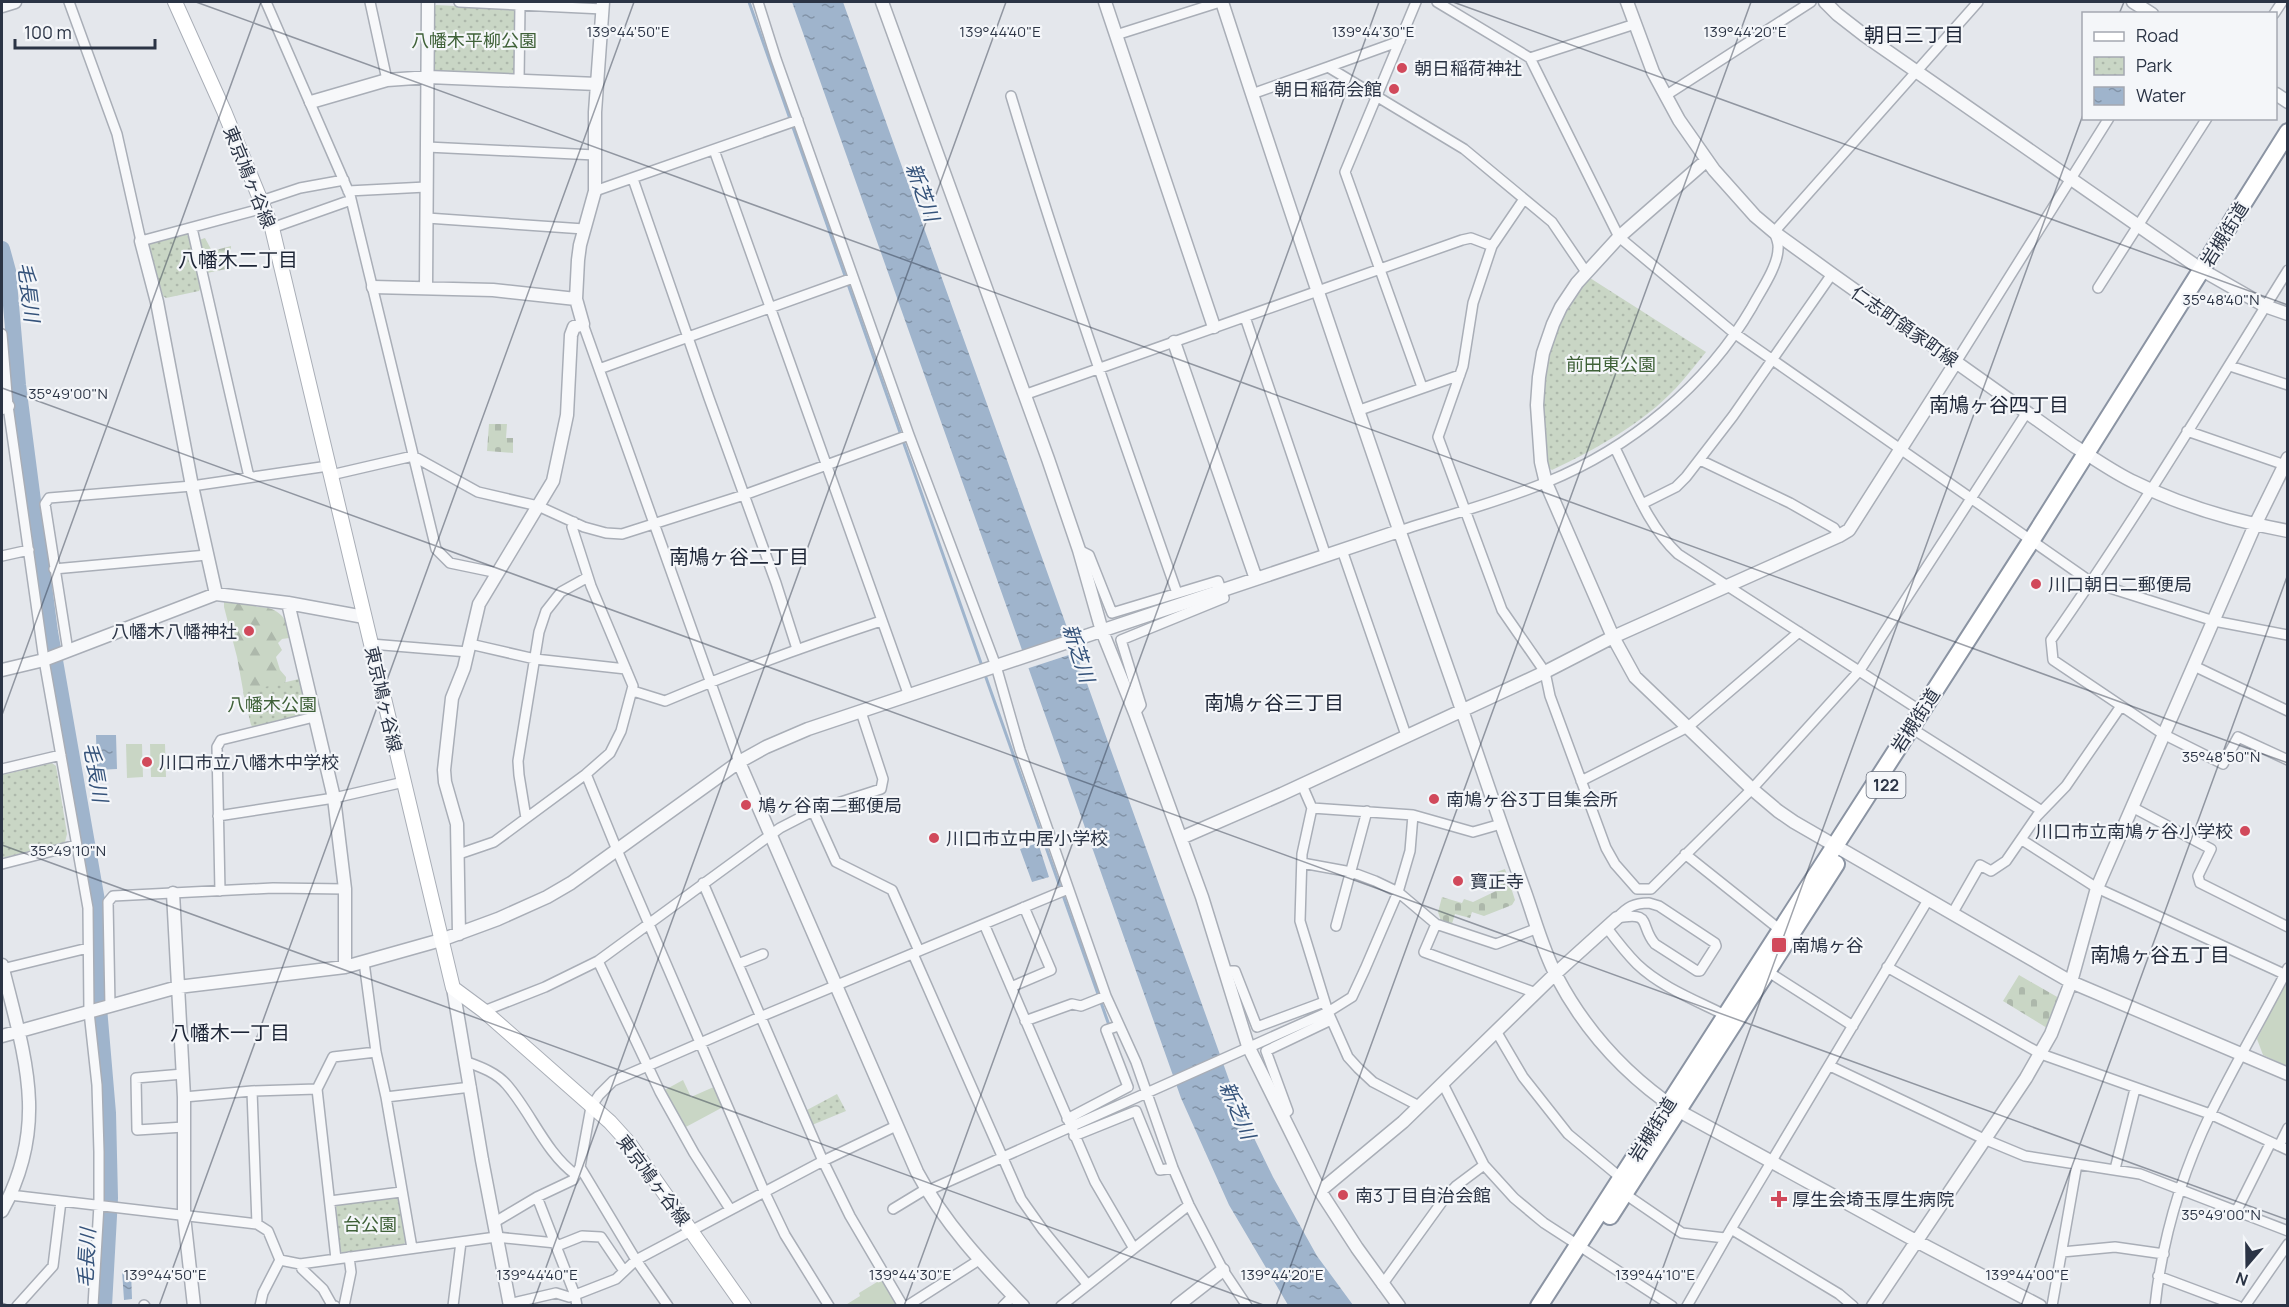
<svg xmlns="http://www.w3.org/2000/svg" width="2289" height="1307" font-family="Manrope,'Noto Sans JP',sans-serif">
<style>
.grass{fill:#c9d6c5}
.forest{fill:url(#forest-firs)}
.cemetery{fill:url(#cemetery-stones)}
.park{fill:url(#park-dots)}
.water{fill:url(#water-ripples)}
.pier{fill:#e4e7ec}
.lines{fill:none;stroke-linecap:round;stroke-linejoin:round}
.stream{stroke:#9fb4cc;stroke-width:3}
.river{stroke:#9fb4cc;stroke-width:16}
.minor-casing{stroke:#a9aeb7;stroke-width:12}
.tertiary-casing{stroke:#a9aeb7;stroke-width:15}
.secondary-casing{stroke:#a9aeb7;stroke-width:16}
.trunk-casing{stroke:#8b94a3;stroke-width:20}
.minor{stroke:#f7f8fa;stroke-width:9}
.tertiary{stroke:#f7f8fa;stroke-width:12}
.secondary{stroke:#fff;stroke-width:14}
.trunk{stroke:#fff;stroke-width:16}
.ticks{fill:none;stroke:#2b3445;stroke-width:1.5;stroke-opacity:0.45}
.poi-dot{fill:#d1495b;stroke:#f4f6f9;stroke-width:2}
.labels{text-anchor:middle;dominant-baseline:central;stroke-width:4.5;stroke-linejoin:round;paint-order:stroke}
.shield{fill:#f4f6f9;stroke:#676e7b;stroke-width:1.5}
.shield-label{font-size:16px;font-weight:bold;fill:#2b3445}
.park-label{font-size:18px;fill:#3f6138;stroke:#f4f6f9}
.poi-label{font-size:18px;fill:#2b3445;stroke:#f4f6f9;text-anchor:start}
.street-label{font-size:18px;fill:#2b3445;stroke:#f4f6f9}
.neighbourhood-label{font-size:20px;fill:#1d2536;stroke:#f4f6f9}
.water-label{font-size:20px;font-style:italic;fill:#34527a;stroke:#f4f6f9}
.ticks-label{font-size:15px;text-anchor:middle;fill:#2b3445;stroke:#f4f6f9;stroke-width:4.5;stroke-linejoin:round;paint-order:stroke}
</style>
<defs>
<pattern id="forest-firs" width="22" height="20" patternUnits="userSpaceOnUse" patternTransform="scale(1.5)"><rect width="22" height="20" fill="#c9d6c5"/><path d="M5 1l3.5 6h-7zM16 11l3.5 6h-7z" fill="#adb8ab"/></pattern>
<pattern id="cemetery-stones" width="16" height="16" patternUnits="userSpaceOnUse" patternTransform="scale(1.5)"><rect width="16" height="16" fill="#c9d6c5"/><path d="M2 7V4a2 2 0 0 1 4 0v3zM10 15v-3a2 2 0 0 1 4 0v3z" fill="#adb8ab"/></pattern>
<pattern id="park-dots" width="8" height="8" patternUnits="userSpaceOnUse" patternTransform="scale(1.5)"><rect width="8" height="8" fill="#c9d6c5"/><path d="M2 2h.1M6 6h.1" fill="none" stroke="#adb8ab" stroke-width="1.8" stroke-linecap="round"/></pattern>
<pattern id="water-ripples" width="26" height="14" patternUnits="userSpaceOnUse" patternTransform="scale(1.5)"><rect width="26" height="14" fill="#9fb4cc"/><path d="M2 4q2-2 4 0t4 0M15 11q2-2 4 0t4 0" fill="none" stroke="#8293a7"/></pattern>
</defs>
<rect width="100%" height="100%" fill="#e4e7ec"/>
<path class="grass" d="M126,744H142L143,777L127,778Z
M150,744H165L166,777H151Z
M2287,980V1066L2263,1055L2257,1039Z
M683,1080L691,1097L716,1086L725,1106L684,1128L663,1091Z
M882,1279L898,1306H844L860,1296L859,1293Z"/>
<path class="forest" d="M232,599L250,602L257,607C277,607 284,615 291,632L289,638L282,639L278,643L282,650L276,657L280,670L286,677C287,693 258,696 245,701L237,657L224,607V602Z"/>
<path class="cemetery" d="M205,238L212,251L231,246V268L207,273L199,240Z
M489,424H507L506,438H513V453L487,451Z
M1505,869L1515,900L1512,905L1484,916L1472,912L1470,918L1455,914L1451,927L1442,924L1438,912L1442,897L1462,903L1464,899L1473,902L1496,891L1491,874Z
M2019,975L2059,998L2047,1028L2003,1001Z"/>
<path class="park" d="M436,5L513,9L516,11V73L513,75L436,71L433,69L434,8Z
M185,234L189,236L201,287L199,291L166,298L163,296L149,247L150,243Z
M1590,278L1706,352C1696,364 1686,377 1676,388C1642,424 1596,449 1552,470L1548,467C1539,396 1541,335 1590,278Z
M299,679L308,712L305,715L254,728L251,725L243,692Z
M52,763L56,766L67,834L65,842L2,858V775Z
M837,1094L846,1111L812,1125L807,1110Z
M396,1196L398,1197L406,1241L404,1244L343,1253L339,1250L336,1204Z"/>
<path class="water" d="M792,2H843L1238,1105L1273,1177L1317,1256L1353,1305H1288L1229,1205L1181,1098Z
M96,735H116L117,769L97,770Z
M1038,843L1049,877L1032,882L1020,849Z
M122,1270H131L132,1299L124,1300Z"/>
<path class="pier" d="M1072,635L1078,652L1026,669L1020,653Z"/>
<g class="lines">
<path class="stream" d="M749,2L982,666
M984,672L1110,1028"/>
<path class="river" d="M2,249L8,271L18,385L50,632L100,918L98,996L108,1113L110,1198L104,1306"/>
<defs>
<path id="minor" d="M69,2L117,134L141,241L264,208
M266,2L350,195L436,549L450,563L498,573
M370,2L387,80
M459,2L603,9
M758,2L776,59L909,435L996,666L1020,750L1106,996L1136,1062L1173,1168L1189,1205L1223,1270L1247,1306
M1416,2L1345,172L1422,387
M1437,2L1530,58L1635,24
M2274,14L2282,2
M1116,35L1220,2
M1530,58L1619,237L1734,333L2091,582L2214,621L2288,635
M1328,67L1400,41
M519,81L520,4
M1252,94L1328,67L1464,149L1552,222L1586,272
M1011,96C1061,263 1119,428 1177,593
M1665,96L1811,2
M427,147L595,155
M714,150L909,696
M633,179L709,398L776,583L797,649
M348,191L426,187
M595,191L798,120
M1524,199L1492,246L1473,303L1463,366L1438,437L1502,610L1545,672L1550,696L1606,848L1615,864L1637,889H1651L1752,789L1860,670L2027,412
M261,201L300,188L344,180
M427,218L584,229
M192,228L249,477
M272,228L351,200
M2288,270C2211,394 2135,520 2051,640L2053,660L2163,734L2223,764L2238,737L2288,760
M2098,288L2207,118
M1245,317L1326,556
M583,324L739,762
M2,334L8,406L44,660L88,908L89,1012L97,1085L99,1152V1205L93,1306
M1956,362L2109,118
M2230,366L2288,385
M599,369L853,278
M1024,395L1462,240L1471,238L1492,246
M1357,411L1460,375
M2187,431L2288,466
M1615,448C1633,484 1648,526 1678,554L1921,711
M1700,460L1790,503L1834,528L1839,536
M331,475L413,456L478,492L538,506L584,527L606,533L622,534L744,495L909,435
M1642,504L1676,487L1686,477L1733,416L1832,274
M1399,531C1448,515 1499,502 1547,482C1630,448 1706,386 1752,307C1760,292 1778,266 1778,249C1779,243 1776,237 1774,232L1978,2
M1079,550L1089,555L1112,613L1218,581L1224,598L1121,640L1141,705L1135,713
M1342,550L1406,735
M2,556L29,550
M54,569L207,555
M371,644L468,652
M470,644L535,659L626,669
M68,651L45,504L49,498L192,486L328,466
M2194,666L2288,711
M633,691L665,701C736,671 808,645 881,621
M1919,733L2042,811
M2,769L61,755
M586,774L617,850L764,1191L785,1235L829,1306
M1581,781L1688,727L1799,632
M1302,785L1312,808L1413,815L1473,832L1501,824
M2132,807L2211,849L2198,876L2200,883L2288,927
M1312,808L1302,854L1300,921L1328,1012L1348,1057L1358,1068L1373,1082L1419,1106
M813,811L836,862L892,890L919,951
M218,816L334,798L404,782
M526,818L519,775L518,761L539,632L546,611L561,592L588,577
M2022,840L2097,888L2284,974
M459,854L494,842L586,774L610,753L621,731L633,686L591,586L572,527L574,522
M1685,854L1779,929
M1302,863L1351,872L1375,881L1398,892L1436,924L1496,944L1538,928
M2,864L76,845
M703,883L823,1161L850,1216L903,1306
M220,891L217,747L221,740L314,717
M1649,903L1659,906L1715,943L1716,946L1700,971H1697L1655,944C1639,925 1653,911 1617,918C1627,907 1634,903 1649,903Z
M1952,914L1980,865L1991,871L2006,861L2037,816L2066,786L2121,706
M984,924L1095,1182L1133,1247
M1436,924L1424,952L1536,993
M1336,926L1367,811
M1607,928C1616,940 1626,953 1637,964C1661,987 1695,1000 1725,1015
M913,954L1021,1199L1043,1230L1087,1284
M598,961L660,1092L694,1153L730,1209
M364,962L376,1052L386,1097L412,1248
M738,964L763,954
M1887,967L2041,1054L2210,1114L2288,1150
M2,969L88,948
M1226,971H1235L1257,1027L1324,1002
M1767,971L1853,1026
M1011,987L1051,970L1024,907
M110,1006L108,902L113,896L273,888L345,889
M484,1011L545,987L598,961L780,828L813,811L881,789L883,779L861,712
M1025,1021L1072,1004L1081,1006L1106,996
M1496,1031L1523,1077L1568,1134L1621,1178
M467,1062C481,1067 497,1073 507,1085C532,1114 545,1152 576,1175
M1830,1066L1984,1139L2025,1156L2140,1174L2288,1231
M183,1074L136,1078L137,1130L184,1127
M1443,1084L1484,1165L1514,1198L1544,1223L1672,1306
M252,1091L257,1224L268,1231L280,1260L263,1293L260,1306
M184,1097L252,1091L317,1089
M386,1097L471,1087
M1282,1116L1288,1111L1266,1051L1331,1020
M1067,1119L1128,1087L1106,1030L1118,1026
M1074,1136L1136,1111L1160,1170L1173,1168
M2279,1146L2288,1128
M580,1167L636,1260L668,1306
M2115,1169L2135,1089
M927,1191L1328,1012L1352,997L1365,969L1398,892L1410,851L1413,815
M1625,1194L1682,1233L1725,1238
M10,1195L257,1224
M537,1197L575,1295L577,1306
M330,1201L401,1192
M893,1209L926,1189
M2237,1210L2271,1142
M495,1222L537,1197L573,1180L580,1167L591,1107L599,1095L613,1081L760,1017L1068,889
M1731,1229L1839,1294L1853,1306
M557,1246L582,1236L601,1237L624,1271
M2062,1252L2115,1247L2164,1254
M336,1259L317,1089L333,1057L376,1052
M280,1260L300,1264L496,1237L556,1243
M300,1264L302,1269L323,1289L332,1305L335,1306
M2158,1276L2238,1306
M1382,1285L1444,1199L1456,1186L1484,1165
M509,1304L556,1293L569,1297L575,1295L616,1279L636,1260L823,1161L896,1126
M144,1305L145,1306
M17,1306L53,1266L61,1201
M344,1306L351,1272L349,1257
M453,1306L461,1242
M907,1306L979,1260
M1003,1306L1013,1296
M1061,1306L1189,1205
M1687,1306L1731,1229L1928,900
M2052,1306L2077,1164
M2155,1306C2162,1240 2182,1173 2211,1113C2235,1064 2263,1017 2288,968
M2245,1306L2288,1244"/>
<path id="tertiary" d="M882,2L1048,459L1079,550L1102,631L1135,713L1202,897L1248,1046L1320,1191L1357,1248L1399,1306
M1105,2L1214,327
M1222,2C1296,230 1373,457 1453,684C1477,753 1500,823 1525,892C1535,920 1543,951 1557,977C1586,1032 1628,1077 1679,1111L1916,1241L2040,1306
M1627,2L1653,72L1679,120L1714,170L1755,216L1774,232L1832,274L2074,446C2094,458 2113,472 2134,482C2182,506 2234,521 2288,531
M1825,2L1837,14L1864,35L2202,270L2265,306L2288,314
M2133,2L2152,14
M2,6L15,2
M2276,94L2288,102
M311,102L387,80L429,77L597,84
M1707,160L1619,237L1577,283L1561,307L1553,324L1543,353L1539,377L1537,405L1541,462L1546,483L1613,637L1635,677L1752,789L1778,811L1794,822L2071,982L2288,1074
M141,241L157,302L192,486L216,594
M373,287L493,290L576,299
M426,287L428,2
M1174,342L1256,579
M2,408L8,406
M288,603L334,798L345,889V967
M2,670L44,660L216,594L288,603L364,617
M739,762L917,1172C944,1223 983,1264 1023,1306
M1181,838L1282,794L1545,672L1613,637L1839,536L1849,530L1956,362
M173,893L184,1097V1216L194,1306
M459,934L457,824L445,782L444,770L452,698L464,668L479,604L553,481L567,415L571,335L574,327L583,324L576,299L578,260L580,245L595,191V112L603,2
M2,965C24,1055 50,1123 2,1211
M453,988L482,1160L510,1306
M2,1036L178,987L345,967L441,940L498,919L547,897L571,883L739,762L766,747L808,729L1399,531
M1320,1191L1403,1122L1555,974L1617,918
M1177,1306L1223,1270
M1873,1306L2026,1078L2051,1034L2071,982L2097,888L2255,525L2288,458"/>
<path id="secondary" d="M175,2L224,111L272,228L453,988L484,1011L610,1122L629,1143L744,1306"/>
<path id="trunk" d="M1610,1216L1836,864
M1539,1306L2031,541L2288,132"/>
</defs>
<use href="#minor" class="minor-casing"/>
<use href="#tertiary" class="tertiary-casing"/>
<use href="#secondary" class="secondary-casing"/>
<use href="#trunk" class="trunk-casing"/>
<use href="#minor" class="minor"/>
<use href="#tertiary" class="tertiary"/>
<use href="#secondary" class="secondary"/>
<use href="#trunk" class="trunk"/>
</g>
<path class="ticks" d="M196,2L2288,763M1453,2L2288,305M2119,14L2124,2M2,388L2288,1220M2,715L261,2M2,845L1266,1306M2,1303L10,1306M159,1306L634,2M532,1306L1006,2M904,1306L1379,2M1276,1306L1751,2M1649,1306L2084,112M2021,1306L2288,574"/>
<g class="poi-dot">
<circle cx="1402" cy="68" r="6"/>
<circle cx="1394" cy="89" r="6"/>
<circle cx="2036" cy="584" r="6"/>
<circle cx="249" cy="631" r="6"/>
<circle cx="147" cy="762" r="6"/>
<circle cx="1434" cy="799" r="6"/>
<circle cx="746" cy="805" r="6"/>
<circle cx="2245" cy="831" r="6"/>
<circle cx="934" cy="838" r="6"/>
<circle cx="1458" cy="881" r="6"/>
<rect x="1771" y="937" width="16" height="16" rx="3"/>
<circle cx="1343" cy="1195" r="6"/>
<path d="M1776 1190h6v6h6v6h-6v6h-6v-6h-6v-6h6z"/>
</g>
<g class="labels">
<rect class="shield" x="1866.5" y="772" width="39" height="26" rx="4.5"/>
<g class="shield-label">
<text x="1886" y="785">122</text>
</g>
<g class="park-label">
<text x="474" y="40">八幡木平柳公園</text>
<text x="1611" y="364">前田東公園</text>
<text x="272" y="704">八幡木公園</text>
<text x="370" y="1224">台公園</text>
</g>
<g class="poi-label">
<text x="1414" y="68">朝日稲荷神社</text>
<text x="1382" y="89" text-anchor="end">朝日稲荷会館</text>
<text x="2048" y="584">川口朝日二郵便局</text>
<text x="237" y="631" text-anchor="end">八幡木八幡神社</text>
<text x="159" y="762">川口市立八幡木中学校</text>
<text x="1446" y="799">南鳩ヶ谷3丁目集会所</text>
<text x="758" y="805">鳩ヶ谷南二郵便局</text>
<text x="2233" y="831" text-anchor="end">川口市立南鳩ヶ谷小学校</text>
<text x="946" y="838">川口市立中居小学校</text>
<text x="1470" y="881">寶正寺</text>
<text x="1792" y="945">南鳩ヶ谷</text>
<text x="1355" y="1195">南3丁目自治会館</text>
<text x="1792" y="1199">厚生会埼玉厚生病院</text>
</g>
<g class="street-label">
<text transform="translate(250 177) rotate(68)">東京鳩ヶ谷線</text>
<text transform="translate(2224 234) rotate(-58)">岩槻街道</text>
<text transform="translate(1905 326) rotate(35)">仁志町領家町線</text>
<text transform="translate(384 699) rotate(77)">東京鳩ヶ谷線</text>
<text transform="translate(1915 720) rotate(-57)">岩槻街道</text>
<text transform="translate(1652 1129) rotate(-58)">岩槻街道</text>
<text transform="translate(654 1180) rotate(53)">東京鳩ヶ谷線</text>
</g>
<g class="neighbourhood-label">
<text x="1914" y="34">朝日三丁目</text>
<text x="238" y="259">八幡木二丁目</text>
<text x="1999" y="404">南鳩ヶ谷四丁目</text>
<text x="739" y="556">南鳩ヶ谷二丁目</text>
<text x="1274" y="702">南鳩ヶ谷三丁目</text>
<text x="2160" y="954">南鳩ヶ谷五丁目</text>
<text x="230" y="1032">八幡木一丁目</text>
</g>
<g class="water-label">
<text transform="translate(923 192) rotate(70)">新芝川</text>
<text transform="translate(29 292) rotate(83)">毛長川</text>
<text transform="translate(1079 653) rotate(72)">新芝川</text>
<text transform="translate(96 772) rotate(80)">毛長川</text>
<text transform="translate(1238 1110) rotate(67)">新芝川</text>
<text transform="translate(86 1258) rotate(-87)">毛長川</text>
</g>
</g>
<g class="ticks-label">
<text x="628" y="37">139°44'50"E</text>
<text x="1000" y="37">139°44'40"E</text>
<text x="1373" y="37">139°44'30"E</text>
<text x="1745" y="37">139°44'20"E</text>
<text x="2221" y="305">35°48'40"N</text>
<text x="68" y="399">35°49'00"N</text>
<text x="2221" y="762">35°48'50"N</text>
<text x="68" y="856">35°49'10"N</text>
<text x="2221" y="1220">35°49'00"N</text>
<text x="165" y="1280">139°44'50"E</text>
<text x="537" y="1280">139°44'40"E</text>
<text x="910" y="1280">139°44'30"E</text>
<text x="1282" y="1280">139°44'20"E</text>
<text x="1655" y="1280">139°44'10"E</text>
<text x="2027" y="1280">139°44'00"E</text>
</g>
<rect width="2289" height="1307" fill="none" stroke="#2b3445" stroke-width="6"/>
<rect x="2082" y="12" width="195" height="108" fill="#f4f6f9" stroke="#a4a8b1" stroke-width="1.5"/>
<rect x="2094" y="32" width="30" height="9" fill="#ffffff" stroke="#a4a8b1" stroke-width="1.5"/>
<text x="2136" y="42" font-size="18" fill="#2b3445">Road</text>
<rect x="2094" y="57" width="30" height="18" fill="url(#park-dots)" stroke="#a4a8b1" stroke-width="1.5"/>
<text x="2136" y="72" font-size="18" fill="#2b3445">Park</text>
<rect x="2094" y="87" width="30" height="18" fill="url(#water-ripples)" stroke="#a4a8b1" stroke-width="1.5"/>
<text x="2136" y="102" font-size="18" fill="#2b3445">Water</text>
<g transform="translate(2247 1265) rotate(200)" stroke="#f4f6f9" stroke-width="4.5" paint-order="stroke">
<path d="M0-4.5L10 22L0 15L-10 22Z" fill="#2b3445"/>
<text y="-9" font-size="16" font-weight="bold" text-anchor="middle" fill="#2b3445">N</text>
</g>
<path d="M15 39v9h140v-9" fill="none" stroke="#2b3445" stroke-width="3"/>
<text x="24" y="39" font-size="18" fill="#2b3445" stroke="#f4f6f9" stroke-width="4.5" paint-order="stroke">100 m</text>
</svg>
